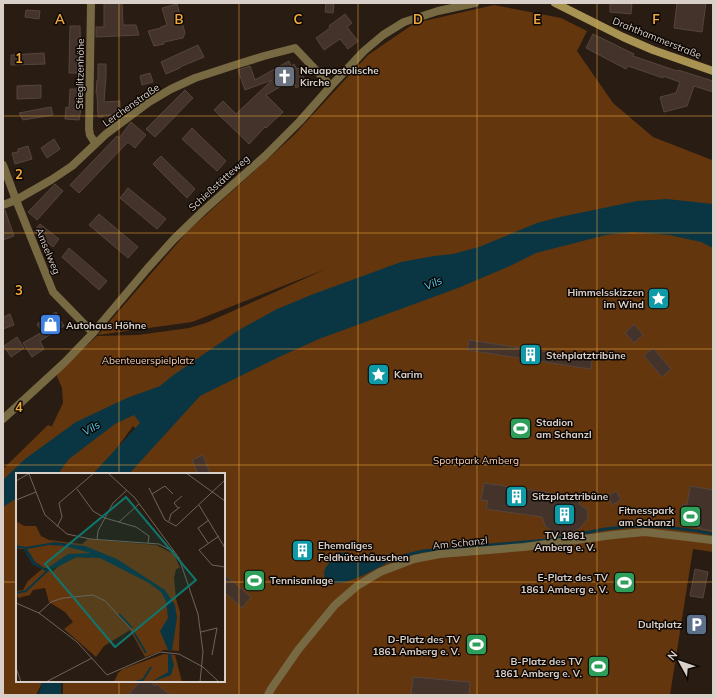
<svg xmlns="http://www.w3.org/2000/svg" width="716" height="698" font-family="Mulish,sans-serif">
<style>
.green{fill:#64360e}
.water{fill:#0a3644}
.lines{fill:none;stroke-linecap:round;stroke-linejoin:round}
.stream{stroke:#0a3644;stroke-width:3}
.building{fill:#43332a;stroke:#56453c}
.street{stroke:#776942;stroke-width:8}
.secondary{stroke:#a99352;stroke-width:8}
.grid{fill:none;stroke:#eea83c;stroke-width:1;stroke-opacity:0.55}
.labels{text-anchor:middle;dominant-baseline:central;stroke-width:3;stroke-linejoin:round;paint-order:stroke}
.street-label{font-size:10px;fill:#d9cfc9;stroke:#0d0704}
.poi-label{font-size:10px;font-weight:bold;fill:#d9cfc9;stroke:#0d0704;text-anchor:start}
.park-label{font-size:10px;fill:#fed2b4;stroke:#0d0704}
.water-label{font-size:11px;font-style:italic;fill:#4fd3fe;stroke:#0d0704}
.inset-river{fill:none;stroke:#0a3644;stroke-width:2}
.inset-road{fill:none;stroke:#6f645b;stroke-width:1}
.view{fill:#0f766e;fill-opacity:0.15;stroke:#0f766e;stroke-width:2}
.inset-edge{fill:none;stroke:#d9cfc9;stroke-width:2}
.grid-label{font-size:13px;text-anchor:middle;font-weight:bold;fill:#eea83c;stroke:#0d0704;stroke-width:3;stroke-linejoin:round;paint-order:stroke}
</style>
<rect width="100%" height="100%" fill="#291c12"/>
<path class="green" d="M494,5L561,18L587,31L577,51L613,103L653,137L712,160L713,161V552L693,549L670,695H63V681H224V474H128L153,446L133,426L114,452L93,474H17V681H41V685L36,695H3V469L48,425L53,427L52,426L63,403L62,388L56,374L97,336L138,335L189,328L206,323L326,269L192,322L98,335L187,232L293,136L368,55L415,23Z"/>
<path class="water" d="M667,199L713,204V248L701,242L669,235L633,232L606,235L536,253L510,266L458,288L319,339L279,357L200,396L129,474H93L140,423L134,415L115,424L69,459L58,474H17V498L3,507V480L25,459L76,422L127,398L160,386L172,376L239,330L277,309L311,295L401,262L434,256L453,254L479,247L537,223L560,217L637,201Z
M342,552L375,560H393C381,566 347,586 334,583C331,583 328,581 325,580C325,578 324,575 324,573C325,565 335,555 342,552Z
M41,681H61V695H38L41,688Z"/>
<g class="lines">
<path class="stream" d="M393,560L407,555L423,551L548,540L605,529L633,526L665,527L698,531L713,534"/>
</g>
<path class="building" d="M104,3H122L123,25H136L139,35L96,37V27H104Z
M326,3H334L333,13L325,12Z
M610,3H632L631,14L610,12Z
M677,3H706L702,32L674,28Z
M177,4L185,33L183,38L164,42V44L154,46L148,31L161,28V27L167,25L162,8Z
M26,10L40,11L39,19L25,17Z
M345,14L352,23L347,27L358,41L348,49L340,39L324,50L316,38L330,28L329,26Z
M70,26H80L81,73H69Z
M593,34L634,54L633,56L677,71L678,70L713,81V92L694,86L687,106L664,112L660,97L676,93L680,82L663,76V78L628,66L626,69L586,48Z
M198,45L204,57L180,67V68L166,74L161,62Z
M44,53L45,64L11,65V55Z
M289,61L291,66L294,64L297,69L299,68L306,82L296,88L292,80L266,95L283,112L266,128L265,127L249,144L214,110L223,101L236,114L272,80L245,90L238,70L250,66L255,80Z
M98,64H106V76L104,102L120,101V115H103V117H98L97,94H96L97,80H98Z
M150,73L153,82L142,85L140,76Z
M41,85V98L17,99V86Z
M70,89H79L78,108L81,109L79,120L65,119L66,107L69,108Z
M185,90L193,98L155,137L146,129Z
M51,107L53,115L23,120L19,113Z
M131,122L146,135L135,148L128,142L79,193L70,185L117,136L119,138Z
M192,128L226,161L217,171L182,139Z
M54,139L60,149L47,158L41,148Z
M28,146L32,159L15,164L12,153L18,152V149Z
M161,156L195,189L187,198L153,164Z
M55,184L63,191L37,220L28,212Z
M128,188L166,219L157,229L120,198Z
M3,210H5L14,236L3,240Z
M99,214L138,247L128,258L89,225Z
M40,224L59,239L53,247L35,232L34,231Z
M69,248L107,281L99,290L62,257Z
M56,312L64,326L40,341L44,349L32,357L23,343L42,332L37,324Z
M10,314L14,325L3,329V317Z
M634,324L643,335L634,343L625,333Z
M17,337L24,348L11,357L4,346Z
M469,340L592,359L591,369L467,350Z
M653,348L671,369L662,377L644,356Z
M203,455L210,474H198L192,460Z
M484,483L551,493L550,497L565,496L572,498L579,502L580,505L587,509L588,514L587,520L580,528L568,534L563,536L556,534L545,526L542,517L486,509L488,501L481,500Z
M690,486L713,490V531L701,529L702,528L680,524L683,504L687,505Z
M616,491L621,500L612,505L608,496Z
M299,543L310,549L305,558L294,552Z
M695,569L708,572L703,598L690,596Z
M224,574L251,597L242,608L224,592Z
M413,677L470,682L469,695H411Z
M140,681H150L155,686L157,684L170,695H128Z"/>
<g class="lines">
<path class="street" d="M91,3L89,129L90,135L95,143
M3,165L16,200L53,292L93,333
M3,205L16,200L51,180L72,166L106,134L149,102L171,89L195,78L235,65L264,56L295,48L331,86
M3,419L64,363L93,333L147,269L174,239L203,211L265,156L300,121L331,86L364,51L383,35L404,22L438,11L475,3
M268,695L271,689L298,650L335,605L357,586L380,572L414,559L440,554L524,547L613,535L645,532L712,540"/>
<path class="secondary" d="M555,3L623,37L653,50L713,71"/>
</g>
<path class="grid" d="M119,3V474M239,3V695M358,3V695M477,3V695M597,3V695M3,116H713M3,233H713M3,349H713M3,465H713M3,582H17M224,582H713M119,681V695"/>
<defs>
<symbol id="church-square" viewBox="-11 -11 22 22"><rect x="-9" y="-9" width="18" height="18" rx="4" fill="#6b7280" stroke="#0d0704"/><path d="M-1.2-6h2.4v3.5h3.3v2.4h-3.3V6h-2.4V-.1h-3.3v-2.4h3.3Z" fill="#fff"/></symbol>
<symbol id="sight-square" viewBox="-11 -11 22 22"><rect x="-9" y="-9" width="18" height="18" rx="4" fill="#0f9aa8" stroke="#0d0704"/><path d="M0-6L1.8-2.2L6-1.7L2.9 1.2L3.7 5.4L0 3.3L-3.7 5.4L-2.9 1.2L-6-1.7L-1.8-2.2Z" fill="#fff"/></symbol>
<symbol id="shop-square" viewBox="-11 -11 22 22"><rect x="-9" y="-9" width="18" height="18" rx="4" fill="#3f7fe0" stroke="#0d0704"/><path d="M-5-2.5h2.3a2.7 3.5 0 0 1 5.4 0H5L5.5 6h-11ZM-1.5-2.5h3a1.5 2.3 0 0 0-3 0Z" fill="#fff"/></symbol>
<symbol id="building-square" viewBox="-11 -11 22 22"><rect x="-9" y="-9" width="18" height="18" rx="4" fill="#0f9aa8" stroke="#0d0704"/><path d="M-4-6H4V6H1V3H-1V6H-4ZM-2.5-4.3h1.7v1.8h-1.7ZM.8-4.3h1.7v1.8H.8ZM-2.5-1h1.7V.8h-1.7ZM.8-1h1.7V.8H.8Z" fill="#fff"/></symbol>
<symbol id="stadium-square" viewBox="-11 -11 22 22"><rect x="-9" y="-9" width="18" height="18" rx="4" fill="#2e9e5b" stroke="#0d0704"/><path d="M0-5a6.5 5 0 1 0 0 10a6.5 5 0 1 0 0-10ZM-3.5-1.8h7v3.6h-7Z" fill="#fff"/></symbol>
<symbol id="parking-square" viewBox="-11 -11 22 22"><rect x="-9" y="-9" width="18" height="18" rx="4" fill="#5c6f8a" stroke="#0d0704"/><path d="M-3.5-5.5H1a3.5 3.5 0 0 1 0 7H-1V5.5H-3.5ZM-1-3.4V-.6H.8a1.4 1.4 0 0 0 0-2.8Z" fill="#fff"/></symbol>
</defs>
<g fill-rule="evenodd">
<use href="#church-square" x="272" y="64" width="25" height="25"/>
<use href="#sight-square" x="646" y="286" width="25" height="25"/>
<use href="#shop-square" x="38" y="312" width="25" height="25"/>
<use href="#building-square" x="518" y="342" width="25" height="25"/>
<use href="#sight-square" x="366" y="362" width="25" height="25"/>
<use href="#stadium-square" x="508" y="416" width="25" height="25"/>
<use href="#building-square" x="504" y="484" width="25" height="25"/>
<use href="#building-square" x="552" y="502" width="25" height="25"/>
<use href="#stadium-square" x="678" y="504" width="25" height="25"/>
<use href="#building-square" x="290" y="538" width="25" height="25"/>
<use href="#stadium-square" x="242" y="568" width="25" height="25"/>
<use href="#stadium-square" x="612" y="570" width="25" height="25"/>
<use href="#parking-square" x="684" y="612" width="25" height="25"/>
<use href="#stadium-square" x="464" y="632" width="25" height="25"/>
<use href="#stadium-square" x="586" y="654" width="25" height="25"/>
</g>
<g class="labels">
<g class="street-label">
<text transform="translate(657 38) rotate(22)">Drahthammerstraße</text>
<text transform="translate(80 74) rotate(-89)">Stieglitzenhöhe</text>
<text transform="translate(131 105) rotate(-35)">Lerchenstraße</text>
<text transform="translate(219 183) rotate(-42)">Schießstätteweg</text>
<text transform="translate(48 251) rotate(68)">Amselweg</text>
<text transform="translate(460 543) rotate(-6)">Am Schanzl</text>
</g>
<g class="poi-label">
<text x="300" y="70">Neuapostolische<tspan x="300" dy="12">Kirche</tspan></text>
<text x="644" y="292" text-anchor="end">Himmelsskizzen<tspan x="644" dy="12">im Wind</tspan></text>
<text x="66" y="325">Autohaus Höhne</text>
<text x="546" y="355">Stehplatztribüne</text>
<text x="394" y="374">Karim</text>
<text x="536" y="422">Stadion<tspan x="536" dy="12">am Schanzl</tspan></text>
<text x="532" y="496">Sitzplatztribüne</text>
<text x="674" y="510" text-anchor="end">Fitnesspark<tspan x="674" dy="12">am Schanzl</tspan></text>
<text x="565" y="535" text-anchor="middle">TV 1861<tspan x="565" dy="12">Amberg e. V.</tspan></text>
<text x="318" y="545">Ehemaliges<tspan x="318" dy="12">Feldhüterhäuschen</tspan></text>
<text x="608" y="577" text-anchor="end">E-Platz des TV<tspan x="608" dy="12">1861 Amberg e. V.</tspan></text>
<text x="270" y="580">Tennisanlage</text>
<text x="682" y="624" text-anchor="end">Dultplatz</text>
<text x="460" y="639" text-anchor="end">D-Platz des TV<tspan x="460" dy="12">1861 Amberg e. V.</tspan></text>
<text x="582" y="661" text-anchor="end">B-Platz des TV<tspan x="582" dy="12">1861 Amberg e. V.</tspan></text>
</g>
<g class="park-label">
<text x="148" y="360">Abenteuerspielplatz</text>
<text x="476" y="460">Sportpark Amberg</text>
</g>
<g class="water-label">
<text transform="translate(433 283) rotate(-24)">Vils</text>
<text transform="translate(91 428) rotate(-30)">Vils</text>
</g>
</g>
<g transform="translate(16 473)">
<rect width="209" height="209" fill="#291c12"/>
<path d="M0,48L8,53H20L25,63L33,67L66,71L72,66L140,72L158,81L164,95L160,96L158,105L160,126L164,139L163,178L148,177L129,184L114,157L88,173L80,184L48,156L57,149L49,139L33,129L29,115L17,117L14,122L2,125L0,118L7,117L12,108L26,96L36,99L48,88L61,84L73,85L74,81H54L35,95H28L18,88L11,76H0ZM148,181L159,182L166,209H98L102,200L107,196Z" fill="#64360e"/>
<path d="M39,69L69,73L101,86L149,117L159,132L161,145L156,178L152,177L144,158L152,145L150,128L145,119L133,110L84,85L61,84L31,99L16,91L7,75L0,76V72L10,74ZM33,72L48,73L75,80L52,81L30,96L20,90L11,76ZM152,181H155L158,192L155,202L135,209L152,199Z" fill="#0a3644" fill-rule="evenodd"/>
<path class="inset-river" d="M0,120L10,118L31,98M103,141L116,155M117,158L130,180M119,209L127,207L135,194"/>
<path class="inset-road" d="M92,0L119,25L163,85L182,141L187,179L184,209M170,0L209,28M13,1L29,42L51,61L74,66L143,71L158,79M0,8L14,0M133,15L149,47M61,16L77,38L89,45L120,54L133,63L132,70M136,21L149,13L157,21M0,27L20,19M183,32L209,75M162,35L158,30L166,23M149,47L160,53L209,7M153,48L155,41L164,34M103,49L123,31M41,54L46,44L43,30L78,0M203,63L183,77L196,92L209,94M81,67L82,58L97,30L111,17M192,70L182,55L193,47M0,130L23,140L61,169L91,202L144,179L163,181L187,194M23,140L35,129L47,125L77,122L89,128L117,158M185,159L201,155L196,182M187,194L203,209M0,195L5,209M30,209L76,185"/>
<path class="view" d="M110,24L180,107L99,174L29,91Z"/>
<rect width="209" height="209" class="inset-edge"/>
</g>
<g class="grid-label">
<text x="60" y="24">A</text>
<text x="179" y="24">B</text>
<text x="298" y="24">C</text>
<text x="418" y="24">D</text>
<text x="537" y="24">E</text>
<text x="656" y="24">F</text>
<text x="19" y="63">1</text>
<text x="19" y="179">2</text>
<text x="19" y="295">3</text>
<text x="19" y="412">4</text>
</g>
<rect width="716" height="698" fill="none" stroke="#d9cfc9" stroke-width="8"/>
<g transform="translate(680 662) rotate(310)" stroke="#0d0704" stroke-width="3" paint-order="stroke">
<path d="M0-3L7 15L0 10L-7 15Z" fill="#d9cfc9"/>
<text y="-6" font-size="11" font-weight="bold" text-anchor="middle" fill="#d9cfc9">N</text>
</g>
</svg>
